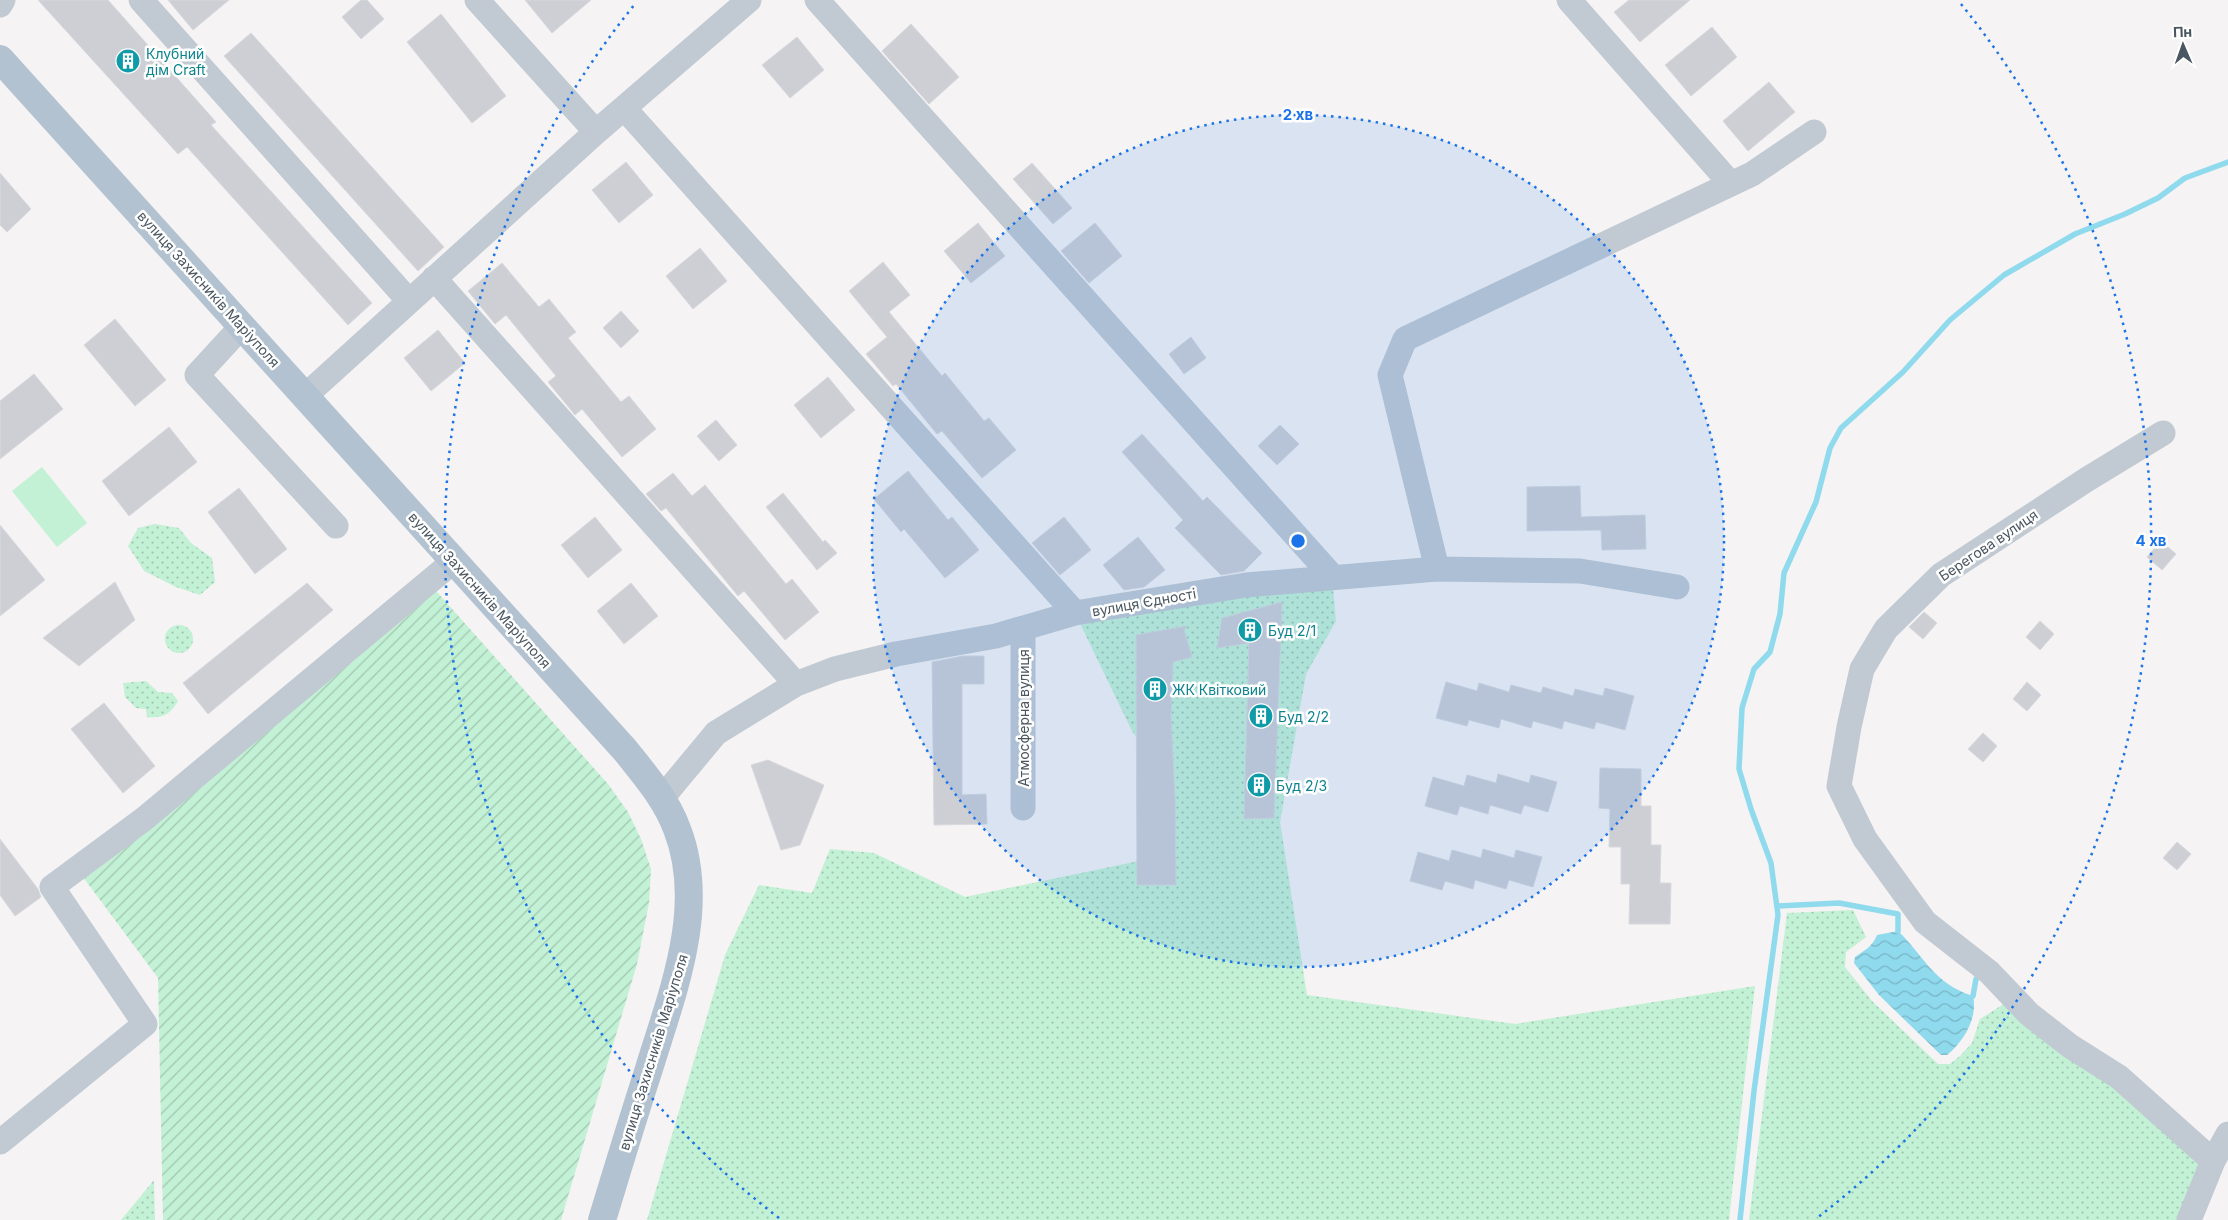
<svg xmlns="http://www.w3.org/2000/svg" width="2228" height="1220" font-family="Inter,sans-serif">
<style>
.grass{fill:url(#grass-dots)}
.garden{fill:url(#garden-furrows)}
.pitch{fill:#c3f1d5}
.water{fill:url(#water-waves)}
.lines{fill:none;stroke-linecap:round;stroke-linejoin:round}
.stream{stroke:#90daee;stroke-width:5.5}
.building{fill:#cdcfd5;stroke:#d7d9de}
.minor{stroke:#c1cad2;stroke-width:25}
.major{stroke:#b3c2d1;stroke-width:28}
.ring{fill:none;stroke:#1a73e8;stroke-width:2.5;stroke-dasharray:2.5 5}
.labels{text-anchor:middle;dominant-baseline:central;stroke-width:5;stroke-linejoin:round;paint-order:stroke}
.culture-label{font-size:14px;fill:#0d838f;stroke:#fff;text-anchor:start}
.street-label{font-size:14px;fill:#4a5661;stroke:#fff}
.centre{fill:#1a73e8;stroke:#fff;stroke-width:2.5}
.ring-label{font-size:15px;text-anchor:middle;font-weight:bold;fill:#1a73e8;stroke:#fff;stroke-width:5;stroke-linejoin:round;paint-order:stroke}
</style>
<defs>
<pattern id="grass-dots" width="8" height="8" patternUnits="userSpaceOnUse" patternTransform="scale(1.25)"><rect width="8" height="8" fill="#c3f1d5"/><path d="M2 2h.1M6 6h.1" fill="none" stroke="#a0c6b0" stroke-width="1.8" stroke-linecap="round"/></pattern>
<pattern id="garden-furrows" width="10" height="10" patternUnits="userSpaceOnUse" patternTransform="scale(1.25)"><rect width="10" height="10" fill="#c3f1d5"/><path d="M-1 1l2-2M0 10L10 0M9 11l2-2" fill="none" stroke="#a0c6b0"/></pattern>
<pattern id="water-waves" width="16" height="10" patternUnits="userSpaceOnUse" patternTransform="scale(1.25)"><rect width="16" height="10" fill="#90daee"/><path d="M0 5q4-4 8 0t8 0" fill="none" stroke="#78b4c4"/></pattern>
</defs>
<rect width="100%" height="100%" fill="#f5f3f3"/>
<path class="grass" d="M155,524L179,528L191,543L212,558L215,582L200,595L176,587L144,571L128,546L138,528Z
M1332,576L1336,621L1306,674L1280,822L1307,995L1515,1024L1755,986L1729,1220H647L725,955L759,885L812,893L830,849L874,853L965,897L1168,855L1171,784L1132,731L1075,613Z
M165 639a14 14 0 1 1 28 0a14 14 0 1 1-28 0Z
M146,681L158,692L172,693L178,701C170,715 163,718 147,717L146,709L136,708L125,697L123,683Z
M1853,910L1866,937L1846,952L1845,967L1872,1001L1938,1064H1950L1961,1055L1972,1043L1980,1019L2007,1002L2115,1083L2204,1163L2180,1220H1749L1787,913Z
M154,1180L155,1220H121Z"/>
<path class="garden" d="M429,583L608,784L628,812L641,839L651,869L649,903L637,964L561,1220H163L158,978L77,869Z"/>
<path class="pitch" d="M42,467L87,523L57,547L12,491Z"/>
<path class="water" d="M1898,931C1925,957 1933,983 1973,996C1978,1018 1964,1041 1947,1055H1941L1879,995L1854,963L1855,957C1864,951 1873,946 1877,935Z"/>
<g class="lines">
<path class="stream" d="M1777,906L1839,903L1898,914V931
M1973,996L1976,979
M1740,1220L1754,1091L1778,915L1771,863L1751,809L1739,769L1742,708L1754,669L1770,652L1780,614L1784,573L1816,502L1830,448L1841,428L1903,372L1950,320L2004,275L2075,234L2125,214L2158,198L2185,178L2228,162"/>
</g>
<path class="building" d="M38,0H108L216,122L211,125L372,303L348,325L187,147L178,154Z
M168,0H229L193,30Z
M361,0H367L384,19L361,39L342,17Z
M525,0H591L552,33Z
M1629,0H1690L1640,42L1614,12Z
M441,14L506,96L472,123L407,42Z
M911,24L959,77L929,104L882,51Z
M1712,27L1737,57L1691,96L1665,65Z
M251,33L444,247L418,271L224,56Z
M797,37L824,70L790,98L762,65Z
M1769,82L1795,112L1748,151L1723,121Z
M626,162L653,195L619,223L592,190Z
M1032,163L1072,208L1053,224L1013,179Z
M0,173L31,209L7,232L0,225Z
M978,223L1005,256L971,283L944,251Z
M1095,223L1122,256L1089,283L1061,251Z
M700,248L727,281L693,309L666,276Z
M883,262L910,295L889,312L942,376L945,373L984,421L989,418L1016,450L982,478L942,431L937,434L896,384L893,386L866,354L887,337L849,291Z
M502,263L539,307L549,299L576,332L568,338L621,402L629,396L656,429L622,457L582,409L575,415L548,382L556,376L506,315L495,324L468,291Z
M621,311L639,331L621,348L603,328Z
M115,319L166,380L135,406L84,345Z
M438,330L465,363L431,391L404,358Z
M1191,337L1206,358L1184,374L1169,354Z
M34,374L63,409L0,459V401Z
M828,377L855,410L821,438L794,405Z
M716,420L737,445L719,461L697,436Z
M1280,425L1299,444L1277,465L1258,446Z
M169,427L197,462L129,516L102,481Z
M1142,434L1203,501L1207,497L1262,553L1244,571L1221,575L1175,528L1183,520L1122,452Z
M908,471L948,520L952,517L979,550L945,578L904,529L901,532L874,499Z
M673,473L692,496L705,485L786,584L792,579L819,612L785,640L744,591L738,596L666,508L661,511L646,494Z
M1580,486L1581,517L1645,515L1646,549L1602,550L1601,530L1527,531V487Z
M239,488L287,549L255,574L208,512Z
M783,493L823,542L825,540L837,553L817,570L766,507Z
M595,517L622,550L588,578L561,545Z
M1064,517L1091,550L1060,575L1032,543Z
M0,525L45,580L0,616Z
M1138,537L1165,570L1144,587L1124,590L1103,565Z
M2161,541L2176,554L2162,570L2147,557Z
M115,582L135,620L79,666L43,638Z
M307,583L333,610L208,714L183,683Z
M631,583L658,616L624,644L597,611Z
M1282,602L1274,818L1244,819L1249,643L1217,648L1222,618Z
M1924,612L1937,623L1923,639L1909,627Z
M2040,621L2054,634L2040,650L2026,637Z
M1187,626L1184,630L1192,657L1173,662L1171,717L1175,797L1176,885H1137L1136,635Z
M963,656H984V684H962V795L986,794L987,824L934,825L932,662Z
M1446,682L1477,691L1479,683L1509,692L1511,685L1541,693L1543,687L1573,696L1575,689L1603,696L1605,688L1634,696L1625,730L1596,722L1594,729L1564,721L1562,729L1533,721L1531,728L1501,719L1499,728L1469,720L1467,726L1436,718Z
M2027,682L2041,695L2027,711L2013,699Z
M104,703L155,766L123,793L71,729Z
M1983,733L1997,746L1983,762L1968,749Z
M768,760L824,785L800,845L781,850L751,765Z
M1600,768L1641,769V806H1651V845H1661L1660,883H1671L1670,924H1629L1630,884H1621V847H1609L1610,809L1599,808Z
M1498,774L1529,783L1531,775L1557,782L1548,812L1524,805L1521,814L1490,805L1488,814L1460,806L1457,815L1425,806L1433,777L1464,786L1467,775L1496,783Z
M0,839L38,889L41,897L15,916L0,895Z
M2177,842L2191,854L2177,870L2163,858Z
M1483,849L1514,858L1516,850L1542,857L1533,887L1509,880L1506,889L1475,880L1473,889L1445,881L1442,890L1410,881L1418,852L1449,861L1452,850L1481,858Z"/>
<g class="lines">
<path class="minor" d="M141,0L409,301
M477,0L596,132
M817,0L1332,576
M1569,0L1731,184
M0,5L3,0
M624,108L1075,613
M434,278L796,684
M242,326L197,375L336,526
M305,396L596,132L749,0
M2163,433L2086,480L1941,575L1886,629L1862,669L1849,727L1839,786L1865,839L1925,922L1989,972L2029,1014L2070,1046L2119,1077L2213,1161
M1437,569L1390,375L1405,339L1752,174L1814,132
M1023,628V808
M662,798L716,733L796,684L835,669L896,654L996,636L1075,613L1246,585L1437,569L1580,571L1677,587
M0,1142L145,1024L52,887L144,819L454,561
M2189,1220L2213,1161L2228,1134"/>
<path class="major" d="M0,59L625,750C645,775 666,799 677,829C708,908 671,996 648,1072C632,1121 617,1171 602,1220"/>
</g>
<circle cx="1298" cy="541" r="426" fill="#1a73e8" fill-opacity=".12"/>
<g class="ring">
<circle cx="1298" cy="541" r="426"/>
<path d="M779 1218A853 853 0 0 1 635 4M1961 4A853 853 0 0 1 1817 1218"/>
</g>
<defs>
<symbol id="building-disc" viewBox="-11 -11 22 22"><circle r="9.5" fill="#0f9aa8" stroke="#fff"/><path d="M-4-6H4V6H1V3H-1V6H-4ZM-2.5-4.3h1.7v1.8h-1.7ZM.8-4.3h1.7v1.8H.8ZM-2.5-1h1.7V.8h-1.7ZM.8-1h1.7V.8H.8Z" fill="#fff"/></symbol>
</defs>
<g fill-rule="evenodd">
<use href="#building-disc" x="114" y="47" width="28" height="28"/>
<use href="#building-disc" x="1236" y="616" width="28" height="28"/>
<use href="#building-disc" x="1141" y="675" width="28" height="28"/>
<use href="#building-disc" x="1247" y="702" width="28" height="28"/>
<use href="#building-disc" x="1245" y="771" width="28" height="28"/>
</g>
<g class="labels">
<g class="culture-label">
<text x="146" y="53">Клубний<tspan x="146" dy="16">дім Craft</tspan></text>
<text x="1268" y="630">Буд 2/1</text>
<text x="1172" y="689">ЖК Квітковий</text>
<text x="1278" y="716">Буд 2/2</text>
<text x="1276" y="785">Буд 2/3</text>
</g>
<g class="street-label">
<text transform="translate(209 289) rotate(48)">вулиця Захисників Маріуполя</text>
<text transform="translate(1988 545) rotate(-34)">Берегова вулиця</text>
<text transform="translate(480 590) rotate(48)">вулиця Захисників Маріуполя</text>
<text transform="translate(1144 602) rotate(-10)">вулиця Єдності</text>
<text transform="translate(1023 718) rotate(-90)">Атмосферна вулиця</text>
<text transform="translate(653 1052) rotate(-73)">вулиця Захисників Маріуполя</text>
</g>
</g>
<circle cx="1298" cy="541" r="8" class="centre"/>
<g class="ring-label">
<text x="1298" y="120">2 хв</text>
<text x="2151" y="546">4 хв</text>
</g>
<g transform="translate(2183 45) rotate(358)" stroke="#ffffff" stroke-width="4" paint-order="stroke">
<path d="M0-4L9 19L0 12L-9 19Z" fill="#4a5661"/>
<text y="-8" font-size="14" font-weight="bold" text-anchor="middle" fill="#4a5661">Пн</text>
</g>
</svg>
